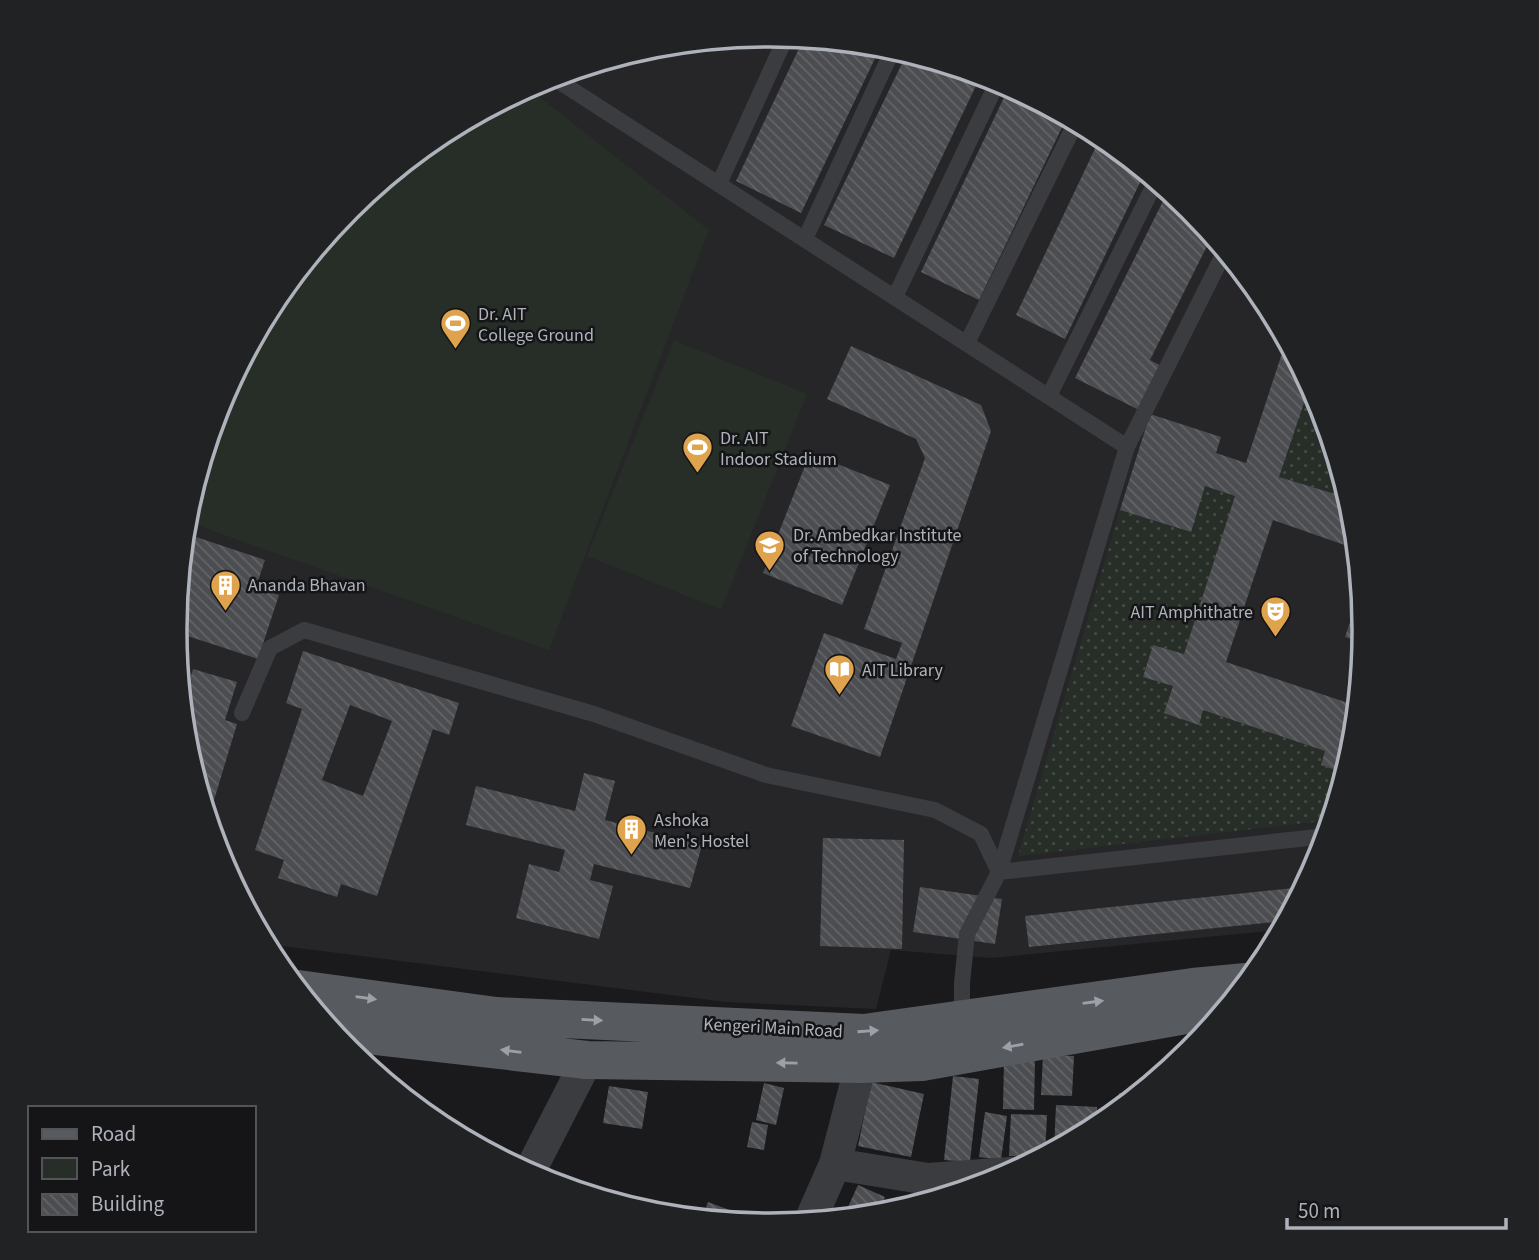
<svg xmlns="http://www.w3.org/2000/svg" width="1539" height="1260" font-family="'Source Sans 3',sans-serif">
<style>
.built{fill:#262629}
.green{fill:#262e27}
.garden{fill:url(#garden-dots)}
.building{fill:url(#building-back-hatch);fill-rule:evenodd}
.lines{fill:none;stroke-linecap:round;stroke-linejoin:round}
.service{stroke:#3b3c40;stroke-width:16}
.minor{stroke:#3b3c40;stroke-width:32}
.primary{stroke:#575a5f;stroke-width:38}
.oneway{fill:#9da0a8}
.labels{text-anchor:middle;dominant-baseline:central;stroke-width:5;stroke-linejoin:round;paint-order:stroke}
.poi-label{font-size:18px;fill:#aeb2ba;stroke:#151517;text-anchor:start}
.street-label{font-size:18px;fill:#aeb2ba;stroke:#151517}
.rim{fill:none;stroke:#aeb2ba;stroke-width:3.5}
</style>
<defs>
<pattern id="garden-dots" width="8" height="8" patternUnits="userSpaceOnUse" patternTransform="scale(1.75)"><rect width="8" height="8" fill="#262e27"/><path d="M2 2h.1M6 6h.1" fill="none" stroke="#434a44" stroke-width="1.8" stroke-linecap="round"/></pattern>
<pattern id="building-back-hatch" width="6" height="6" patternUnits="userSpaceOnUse" patternTransform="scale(1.75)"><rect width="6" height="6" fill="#4c4d51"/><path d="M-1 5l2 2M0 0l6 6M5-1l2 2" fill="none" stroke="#636468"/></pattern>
</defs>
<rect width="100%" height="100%" fill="#1a1a1c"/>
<path class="built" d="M769,35L886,47L998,80L1100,136L1191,210L1264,300L1319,403L1353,514L1364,630L1353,746L1319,858L1280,930L991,958L891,950L876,1009L726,1002L266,944L220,857L186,746L175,630L186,514L220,402L275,299L349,209L439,135L542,80L654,46Z"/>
<path class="green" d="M528,88L709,230L549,650L185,521L220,402L275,299L349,209L439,135Z
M674,340L807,394L721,610L587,556Z"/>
<path class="garden" d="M1310,385L1319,403L1348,498L1279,477Z
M1205,486L1235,496L1184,654L1153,645L1143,676L1173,686L1164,713L1198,724L1203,710L1325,751L1321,765L1345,773L1331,820L1018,856L1120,510L1190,532Z"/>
<path class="building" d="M804,38L881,46L801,213L736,181Z
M907,53L981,75L894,258L824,225Z
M1009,87L1067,117L979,300L921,272Z
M1101,136L1145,172L1065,339L1016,315Z
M1168,191L1191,210L1212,236L1150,360L1163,367L1141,411L1075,378Z
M1266,302L1269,309L1278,324L1260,319Z
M1286,341L1310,385L1279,477L1348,498L1353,514L1356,549L1273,520L1226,662L1357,706L1353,746L1345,773L1321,765L1325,751L1203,710L1199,725L1164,713L1173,686L1143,677L1153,645L1184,654L1235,496L1205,486L1191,532L1120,510L1150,414L1221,437L1216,453L1246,463Z
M851,346L981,405L991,431L880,757L791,726L824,633L896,659L902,643L864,629L925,458L916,439L827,399Z
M810,453L890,485L842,605L763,573Z
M184,533L265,560L256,587L279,595L258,659L175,632Z
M1361,590L1364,630L1363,643L1345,637Z
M303,651L459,703L449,735L433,729L377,896L341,884L337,897L278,878L284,860L255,850L302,709L286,703ZM350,705L392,721L363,796L322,780Z
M193,669L237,682L225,720L237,724L208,820L186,746L182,706Z
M584,773L615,781L605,820L702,845L690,888L594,864L590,880L613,886L599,939L516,918L529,864L559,872L565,850L466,825L476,786L575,811Z
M823,838L904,840L902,949L820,946Z
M920,887L1002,899L995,944L913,932Z
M1304,887L1285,921L1029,947L1025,916Z
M1189,1032L1205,1033L1188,1053Z
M1043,1055L1074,1056L1072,1096L1041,1095Z
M1004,1058H1035L1034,1110L1003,1109Z
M953,1076L979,1079L970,1162L944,1160Z
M871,1082L924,1094L911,1157L858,1146Z
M764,1083L784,1088L776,1125L756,1120Z
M609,1086L648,1092L642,1129L603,1123Z
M1119,1093H1138L1118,1110Z
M1056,1105L1097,1107V1127L1054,1149Z
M422,1108L513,1155L509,1162L439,1124L421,1110Z
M985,1112L1007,1116L1001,1160L979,1157Z
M1011,1114L1047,1115L1045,1154L1039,1157L1009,1156Z
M752,1122L768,1125L764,1150L747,1147Z
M858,1185L885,1197L877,1214L843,1218Z
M708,1202L759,1221L758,1224L702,1218Z"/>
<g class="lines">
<path class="service" d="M569,72L563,84L1127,447
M719,184L786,37
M805,239L893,49
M895,297L998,81
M967,343L1076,122
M1049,396L1156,181
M242,713L270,648L304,630L594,714L766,775L935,810L981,834L999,872L1326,836
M962,1020V983L967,934L999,872L1127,447L1225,251"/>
<path class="minor" d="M835,1164L928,1179L1010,1173
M529,1173L587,1060
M810,1221L835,1164L861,1064"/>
<path class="primary" d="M298,989L496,1016L864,1033L1193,987L1246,982
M332,1031L587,1060L861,1064L922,1062L1225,1008"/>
</g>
<defs><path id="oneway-solid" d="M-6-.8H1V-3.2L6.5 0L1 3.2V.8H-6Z" transform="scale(1.75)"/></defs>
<g class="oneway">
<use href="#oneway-solid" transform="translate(366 998) rotate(8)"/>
<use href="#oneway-solid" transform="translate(1093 1002) rotate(-8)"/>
<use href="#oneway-solid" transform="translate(592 1020) rotate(3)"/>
<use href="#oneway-solid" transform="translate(868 1031) rotate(-4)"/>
<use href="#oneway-solid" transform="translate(1013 1046) rotate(170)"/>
<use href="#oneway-solid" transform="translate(511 1051) rotate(-173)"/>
<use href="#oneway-solid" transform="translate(787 1063) rotate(-179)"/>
</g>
<defs>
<symbol id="stadium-pin" viewBox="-11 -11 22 30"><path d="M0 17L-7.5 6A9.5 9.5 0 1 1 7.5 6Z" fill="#e0a34d" stroke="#151517"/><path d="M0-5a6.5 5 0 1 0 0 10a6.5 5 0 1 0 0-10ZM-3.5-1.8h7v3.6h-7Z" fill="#fff"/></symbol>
<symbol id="university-pin" viewBox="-11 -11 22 30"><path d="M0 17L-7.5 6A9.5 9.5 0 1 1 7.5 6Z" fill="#e0a34d" stroke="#151517"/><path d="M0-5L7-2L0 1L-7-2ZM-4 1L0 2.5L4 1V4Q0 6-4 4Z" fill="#fff"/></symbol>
<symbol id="building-pin" viewBox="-11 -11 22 30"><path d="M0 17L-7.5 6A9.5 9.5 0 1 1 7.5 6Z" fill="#e0a34d" stroke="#151517"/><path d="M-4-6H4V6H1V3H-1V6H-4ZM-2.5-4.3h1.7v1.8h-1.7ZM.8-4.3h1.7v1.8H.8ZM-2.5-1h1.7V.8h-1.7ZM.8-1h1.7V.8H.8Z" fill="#fff"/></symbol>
<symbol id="theatre-pin" viewBox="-11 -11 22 30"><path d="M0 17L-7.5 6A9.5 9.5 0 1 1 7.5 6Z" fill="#e0a34d" stroke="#151517"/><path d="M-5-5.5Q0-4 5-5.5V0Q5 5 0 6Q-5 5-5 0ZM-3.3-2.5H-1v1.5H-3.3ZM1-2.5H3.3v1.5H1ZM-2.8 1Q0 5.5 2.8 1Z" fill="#fff"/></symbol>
<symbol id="library-pin" viewBox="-11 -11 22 30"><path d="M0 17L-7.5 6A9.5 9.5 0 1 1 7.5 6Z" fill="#e0a34d" stroke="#151517"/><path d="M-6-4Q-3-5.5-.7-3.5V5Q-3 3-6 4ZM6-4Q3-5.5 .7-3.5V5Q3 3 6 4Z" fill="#fff"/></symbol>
</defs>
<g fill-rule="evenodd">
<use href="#stadium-pin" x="438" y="306" width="35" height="47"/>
<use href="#stadium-pin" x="680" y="430" width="35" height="47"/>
<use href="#university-pin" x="752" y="528" width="35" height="47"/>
<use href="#building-pin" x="208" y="568" width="35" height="47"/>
<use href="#theatre-pin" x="1258" y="594" width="35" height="47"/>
<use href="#library-pin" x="822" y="652" width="35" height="47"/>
<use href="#building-pin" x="614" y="812" width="35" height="47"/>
</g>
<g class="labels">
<g class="poi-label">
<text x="478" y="314">Dr. AIT<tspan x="478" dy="21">College Ground</tspan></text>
<text x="720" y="438">Dr. AIT<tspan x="720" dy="21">Indoor Stadium</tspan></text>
<text x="793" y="535">Dr. Ambedkar Institute<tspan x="793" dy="21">of Technology</tspan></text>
<text x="248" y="585">Ananda Bhavan</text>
<text x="1253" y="612" text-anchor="end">AIT Amphithatre</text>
<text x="862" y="670">AIT Library</text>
<text x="654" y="820">Ashoka<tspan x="654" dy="21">Men's Hostel</tspan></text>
</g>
<g class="street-label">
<text transform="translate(773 1028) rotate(3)">Kengeri Main Road</text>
</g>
</g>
<path d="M0 0H1539V1260H0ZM769 47H770A582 582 0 0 1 1352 629V631A582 582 0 0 1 770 1213H769A582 582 0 0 1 187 631V629A582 582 0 0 1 769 47Z" fill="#212224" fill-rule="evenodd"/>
<path class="rim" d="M769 47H770A582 582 0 0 1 1352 629V631A582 582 0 0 1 770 1213H769A582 582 0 0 1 187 631V629A582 582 0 0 1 769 47Z"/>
<rect x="28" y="1106" width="228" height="126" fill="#151517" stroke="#525458" stroke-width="2"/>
<rect x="42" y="1129" width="35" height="10" fill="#575a5f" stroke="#525458" stroke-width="2"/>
<text x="91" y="1141" font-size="21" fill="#aeb2ba">Road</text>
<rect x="42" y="1158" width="35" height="21" fill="#262e27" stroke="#525458" stroke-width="2"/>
<text x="91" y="1176" font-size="21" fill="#aeb2ba">Park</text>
<rect x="42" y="1194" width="35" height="21" fill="url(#building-back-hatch)" stroke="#525458" stroke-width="2"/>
<text x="91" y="1211" font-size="21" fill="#aeb2ba">Building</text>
<path d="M1287 1218v10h219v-10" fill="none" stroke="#aeb2ba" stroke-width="3.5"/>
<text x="1298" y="1218" font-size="21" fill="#aeb2ba" stroke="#151517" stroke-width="5" paint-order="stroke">50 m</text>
</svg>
